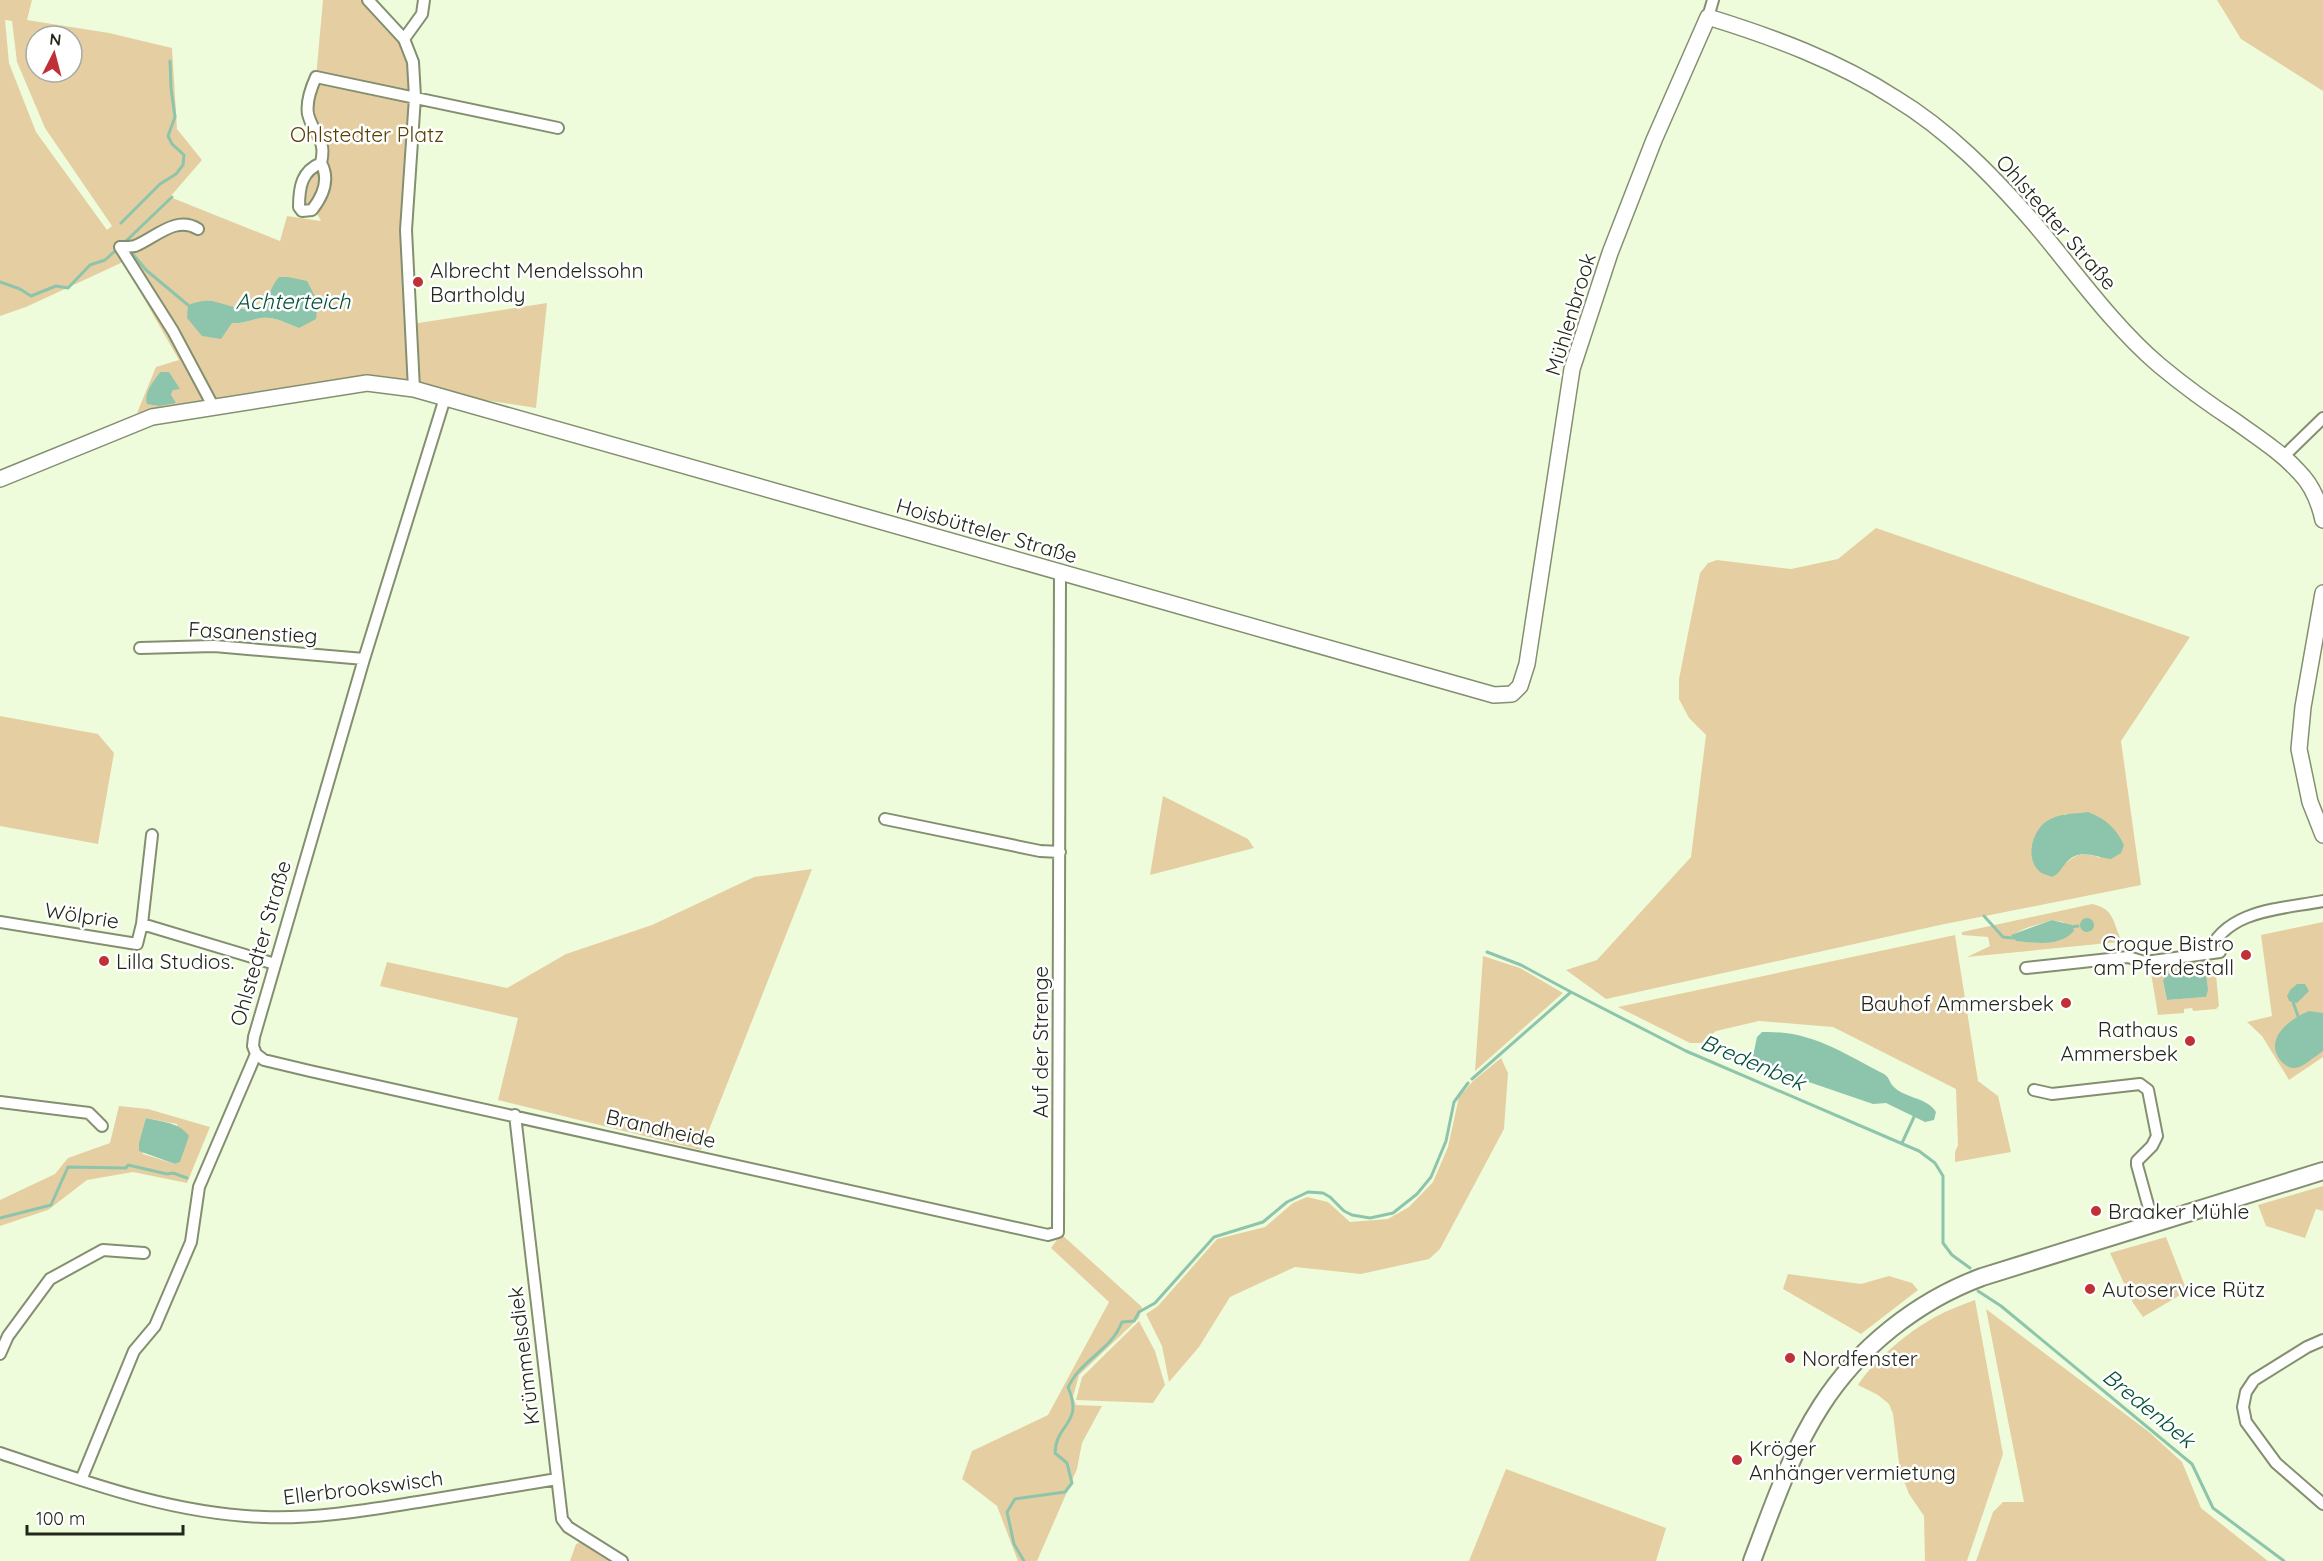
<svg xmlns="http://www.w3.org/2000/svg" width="2323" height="1561" font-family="Quicksand,sans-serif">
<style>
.green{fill:#e5cfa2;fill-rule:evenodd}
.water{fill:#8dc5ac}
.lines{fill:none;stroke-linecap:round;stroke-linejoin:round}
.stream{stroke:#8dc5ac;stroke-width:3}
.street-casing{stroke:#838f70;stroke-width:14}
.secondary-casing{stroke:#838f70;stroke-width:18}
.primary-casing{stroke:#838f70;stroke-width:20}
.street{stroke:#fff;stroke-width:10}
.secondary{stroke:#fff;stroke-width:15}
.primary{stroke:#fff;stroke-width:16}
.poi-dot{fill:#c03037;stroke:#fff;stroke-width:2}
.labels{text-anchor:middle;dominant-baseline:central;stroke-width:5;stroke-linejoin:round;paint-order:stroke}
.park-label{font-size:21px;fill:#584103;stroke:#fff}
.street-label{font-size:21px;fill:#23271b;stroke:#fff}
.poi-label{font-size:21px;fill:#23271b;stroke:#fff;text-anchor:start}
.water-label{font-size:22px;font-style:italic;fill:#05513a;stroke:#fff}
</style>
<rect width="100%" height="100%" fill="#effcdb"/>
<path class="green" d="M0,0H32L27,20L109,33L172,48L177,129L202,160L170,197L280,241L287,216L321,221L314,208L302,211L301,181L321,163L309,116L316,77L323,0H368L379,11L413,62L406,230L412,324L547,303L536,408L415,389L365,376L137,413L156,367L179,360L123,262L26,307L0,316ZM5,20L12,21L17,62L45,128L112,226L107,230L36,132L9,63ZM36,36H72V72H36ZM268,294L299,328C286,323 274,316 261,318C250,320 243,324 232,323L210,301C231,307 254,316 268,294ZM160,372L173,390L171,395L146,399L150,387Z
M2217,0H2323V91L2241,39Z
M1876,528L2190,637L2121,741L2141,885L1940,925L1606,999L1566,970L1597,960L1691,857L1706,735L1689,718L1679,699V679L1700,573L1708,563L1717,560L1791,569L1838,559ZM2064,814H2076L2100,858C2085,852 2077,853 2065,864Z
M0,716L98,734L114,753L98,844L0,826Z
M1163,796L1248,839L1254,848L1150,875Z
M812,869L701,1150L498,1100L518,1018L380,986L387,962L507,988L566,954L652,925L754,877Z
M2092,904C2115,909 2112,921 2121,939L2119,942L1967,957L1990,946L1988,937L1962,935V932ZM2052,920L2063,922L2065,924L2041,943L2016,941L2012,935L2026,928Z
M2323,922V1057L2289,1080L2262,1036L2247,1022L2272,1016L2261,935Z
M1955,935L1978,1081L1998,1096L2011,1152L1955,1162V1152L1958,1145L1956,1089L1833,1027L1759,1021L1716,1031L1702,1043H1690L1618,1007Z
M1483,956L1520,968L1563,993L1475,1071Z
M2210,959L2215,964L2219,1006L2216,1009L2193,1011L2192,1008L2184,1009V1013L2158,1015L2151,973L2155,965ZM2163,981L2206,997L2167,1000Z
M1501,1058L1508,1073L1504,1129L1440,1249L1429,1259L1361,1274L1295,1267L1230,1297L1199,1347L1169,1382L1162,1346L1146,1314L1158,1306L1217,1239L1265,1227L1293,1203L1307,1197L1328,1202L1350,1222L1388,1219L1409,1207L1433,1182L1448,1147L1459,1097L1473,1081Z
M119,1106L148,1109L210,1127L187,1183L133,1172L87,1180L48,1210L0,1226V1200L55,1174L68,1158L110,1143ZM146,1118L177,1124L180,1162L175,1164L143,1154Z
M2323,1186V1211L2316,1209L2305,1238L2266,1226L2258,1205Z
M1061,1234L1142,1307L1139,1318L1079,1375L1073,1397L1076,1405L1102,1406L1082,1443L1077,1469L1037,1561H1018L997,1506L962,1479L972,1451L1048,1415L1109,1302L1051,1248Z
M2166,1237L2187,1291L2143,1317L2133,1303L2110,1253Z
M1788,1274L1861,1284L1889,1276L1912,1283L1918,1290L1861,1334L1783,1289Z
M1975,1300L2003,1454L1967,1561H1925L1924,1516L1909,1494L1900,1471L1893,1414L1889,1404L1878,1395L1858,1385C1875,1359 1908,1332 1935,1317C1948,1310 1962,1305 1975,1300Z
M1986,1309L2149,1432L2182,1462L2201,1508L2268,1561H1976L1993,1512L2003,1502H2024Z
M1139,1321L1155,1351L1165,1385L1153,1403L1076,1400L1082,1377Z
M1506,1469L1666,1528L1656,1561H1469Z
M583,1541L616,1561H570L576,1544Z"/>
<path class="water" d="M279,277H288L307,281L318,302L316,319L299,328C286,323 274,316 261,318C250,320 243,324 232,323L221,339L202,336L187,318L188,305C196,302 204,300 212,301C227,304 250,316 263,302C270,295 272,285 279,277Z
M160,372H169L180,389L173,390L171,395L176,403L159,406L147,404C143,393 154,381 160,372Z
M2088,812C2106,819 2116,828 2124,845L2121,853L2111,859C2094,857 2079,847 2065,864C2060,870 2060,873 2052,877C2048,875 2042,874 2039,871C2025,858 2032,831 2047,821C2059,813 2074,814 2088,812Z
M2080 925a7 7 0 1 1 14 0a7 7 0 1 1-14 0Z
M2052,920L2072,925L2074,931C2059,947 2036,943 2016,941L2011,935Z
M2202,970L2206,974L2208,990L2206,997L2167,1000L2163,981L2166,974Z
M2297,984H2305L2309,991L2297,1003L2289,1001L2287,996L2290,990Z
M2309,1011L2323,1013V1051C2315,1056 2304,1067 2295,1068C2290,1068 2286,1066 2283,1063C2261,1041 2289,1019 2309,1011Z
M1762,1032C1811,1030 1843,1053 1884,1074C1890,1078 1889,1082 1893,1086C1903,1098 1927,1097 1936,1112L1934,1120L1925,1122L1886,1103L1873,1104L1800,1079L1768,1070L1756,1062L1753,1056L1757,1037Z
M146,1118C162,1122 179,1122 189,1136L180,1162L175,1164L139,1151V1143Z"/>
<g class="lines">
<path class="stream" d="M121,223L160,184L176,174L183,165L184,155L172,144L168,136L175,117L171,88L170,61
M126,241L172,197
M132,253L146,270L188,305
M0,282L20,289L31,296L56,286L68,288L90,265L105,260L115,251
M1984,916L2003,937L2013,938
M2072,927L2078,926
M1487,952L1521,965L1571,992
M2293,1002L2298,1016
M1472,1079L1571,992L1686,1051L1919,1151L1935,1163L1943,1176V1243L1952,1255L1970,1268
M1902,1143L1914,1117
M0,1218L51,1205L68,1167L126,1168L128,1165L167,1174L173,1173L187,1178
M1978,1291L2001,1306L2192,1464L2213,1508L2284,1561
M1024,1561L1014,1544L1007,1512L1015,1499L1065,1492L1072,1483L1067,1463L1055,1453C1056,1422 1084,1425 1068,1387C1071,1382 1074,1376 1079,1371C1094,1354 1113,1345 1122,1322L1134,1321L1139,1312L1155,1303L1214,1237L1263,1222L1287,1202L1308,1192L1323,1193L1330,1197L1344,1211L1352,1215L1370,1218L1393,1213L1417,1194L1431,1177L1446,1141L1454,1102L1468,1083"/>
<defs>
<path id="street" d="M368,0L404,39L413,62L415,97L406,230L414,389
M1708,17L1713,0
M404,39L422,14L424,0
M321,163C330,179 323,196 312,210L302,211L299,207C299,186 302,171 321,163C327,138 313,135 308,114C306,102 311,88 316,77L558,128
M120,247L173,331L213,406
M120,247C125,247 131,247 135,246C155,238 176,215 198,229
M2283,457L2323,418
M140,648L214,646L364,659
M885,819L1040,851L1060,852
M0,922L137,944L142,924L275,964
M142,924L152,835
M2208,954C2226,909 2282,909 2323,901
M2026,968L2128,957L2145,962L2220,952
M256,1054L264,1060L310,1071L1048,1235L1058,1232L1060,572
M2034,1090L2052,1094L2140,1084L2148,1090L2157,1136L2152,1146L2137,1161V1165L2153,1223
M0,1102L89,1113L102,1126
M515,1115L562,1519L568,1527L622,1561
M2323,1340L2307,1347L2254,1380L2246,1392L2243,1407L2246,1422L2276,1463L2323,1504
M0,1354L8,1336L50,1279L103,1250L144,1253
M0,1453C86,1482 172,1514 264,1517C316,1519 367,1510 418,1502C464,1494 511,1487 557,1479
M81,1480L134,1351L155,1326L191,1242L199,1187L256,1054L253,1046L254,1037L364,659L445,398"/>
<path id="secondary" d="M0,479L152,417L367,383L414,389L1494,695L1512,694L1520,686L1527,664L1572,369L1610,253L1654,140L1708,17C1773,37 1838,61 1895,98C1948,130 1992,175 2033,222C2072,268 2112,325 2159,365C2183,385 2209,404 2235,421C2257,437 2281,452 2299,472C2312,485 2319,502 2323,520
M2323,593L2303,707L2299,749L2310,802L2323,835"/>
<path id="primary" d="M1752,1561C1772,1509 1790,1454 1821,1406C1858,1348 1917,1301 1982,1277L2323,1171"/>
</defs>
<use href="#street" class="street-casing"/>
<use href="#secondary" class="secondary-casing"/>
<use href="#primary" class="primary-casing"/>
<use href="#street" class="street"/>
<use href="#secondary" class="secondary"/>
<use href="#primary" class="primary"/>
</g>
<g class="poi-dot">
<circle cx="418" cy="282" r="6"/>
<circle cx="2246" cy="955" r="6"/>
<circle cx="104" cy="961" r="6"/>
<circle cx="2066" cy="1003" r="6"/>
<circle cx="2190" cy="1041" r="6"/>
<circle cx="2096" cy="1211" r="6"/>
<circle cx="2090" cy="1289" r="6"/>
<circle cx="1790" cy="1358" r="6"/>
<circle cx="1737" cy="1460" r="6"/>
</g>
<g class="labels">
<g class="park-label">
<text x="367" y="134">Ohlstedter Platz</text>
</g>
<g class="street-label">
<text transform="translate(2057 222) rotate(49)">Ohlstedter Straße</text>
<text transform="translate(1570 314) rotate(-73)">Mühlenbrook</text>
<text transform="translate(987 530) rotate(16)">Hoisbütteler Straße</text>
<text transform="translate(253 632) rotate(3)">Fasanenstieg</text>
<text transform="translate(82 915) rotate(9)">Wölprie</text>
<text transform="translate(260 943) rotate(-74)">Ohlstedter Straße</text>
<text transform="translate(1040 1042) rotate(-90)">Auf der Strenge</text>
<text transform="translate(661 1128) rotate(13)">Brandheide</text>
<text transform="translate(523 1356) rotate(-97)">Krümmelsdiek</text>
<text transform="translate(363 1487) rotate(-7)">Ellerbrookswisch</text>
</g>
<g class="poi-label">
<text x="430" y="270">Albrecht Mendelssohn<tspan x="430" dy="24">Bartholdy</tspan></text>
<text x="2234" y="943" text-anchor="end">Croque Bistro<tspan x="2234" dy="24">am Pferdestall</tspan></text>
<text x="116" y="961">Lilla Studios.</text>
<text x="2054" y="1003" text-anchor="end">Bauhof Ammersbek</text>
<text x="2178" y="1029" text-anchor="end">Rathaus<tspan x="2178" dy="24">Ammersbek</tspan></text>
<text x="2108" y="1211">Braaker Mühle</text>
<text x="2102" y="1289">Autoservice Rütz</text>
<text x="1802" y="1358">Nordfenster</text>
<text x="1749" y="1448">Kröger<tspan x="1749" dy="24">Anhängervermietung</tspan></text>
</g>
<g class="water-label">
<text x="293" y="301">Achterteich</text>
<text transform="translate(1753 1062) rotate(23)">Bredenbek</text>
<text transform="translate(2149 1408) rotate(39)">Bredenbek</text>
</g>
</g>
<g transform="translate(54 54) rotate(6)"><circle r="28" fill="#ffffff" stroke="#a7a9a4" stroke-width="1.5"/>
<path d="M0-4.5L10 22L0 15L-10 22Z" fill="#c03037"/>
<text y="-9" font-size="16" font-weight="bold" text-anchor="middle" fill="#23271b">N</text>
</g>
<path d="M27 1525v9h156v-9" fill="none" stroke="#23271b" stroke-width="3"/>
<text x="36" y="1525" font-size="18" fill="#23271b" stroke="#ffffff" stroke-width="4.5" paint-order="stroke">100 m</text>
</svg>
